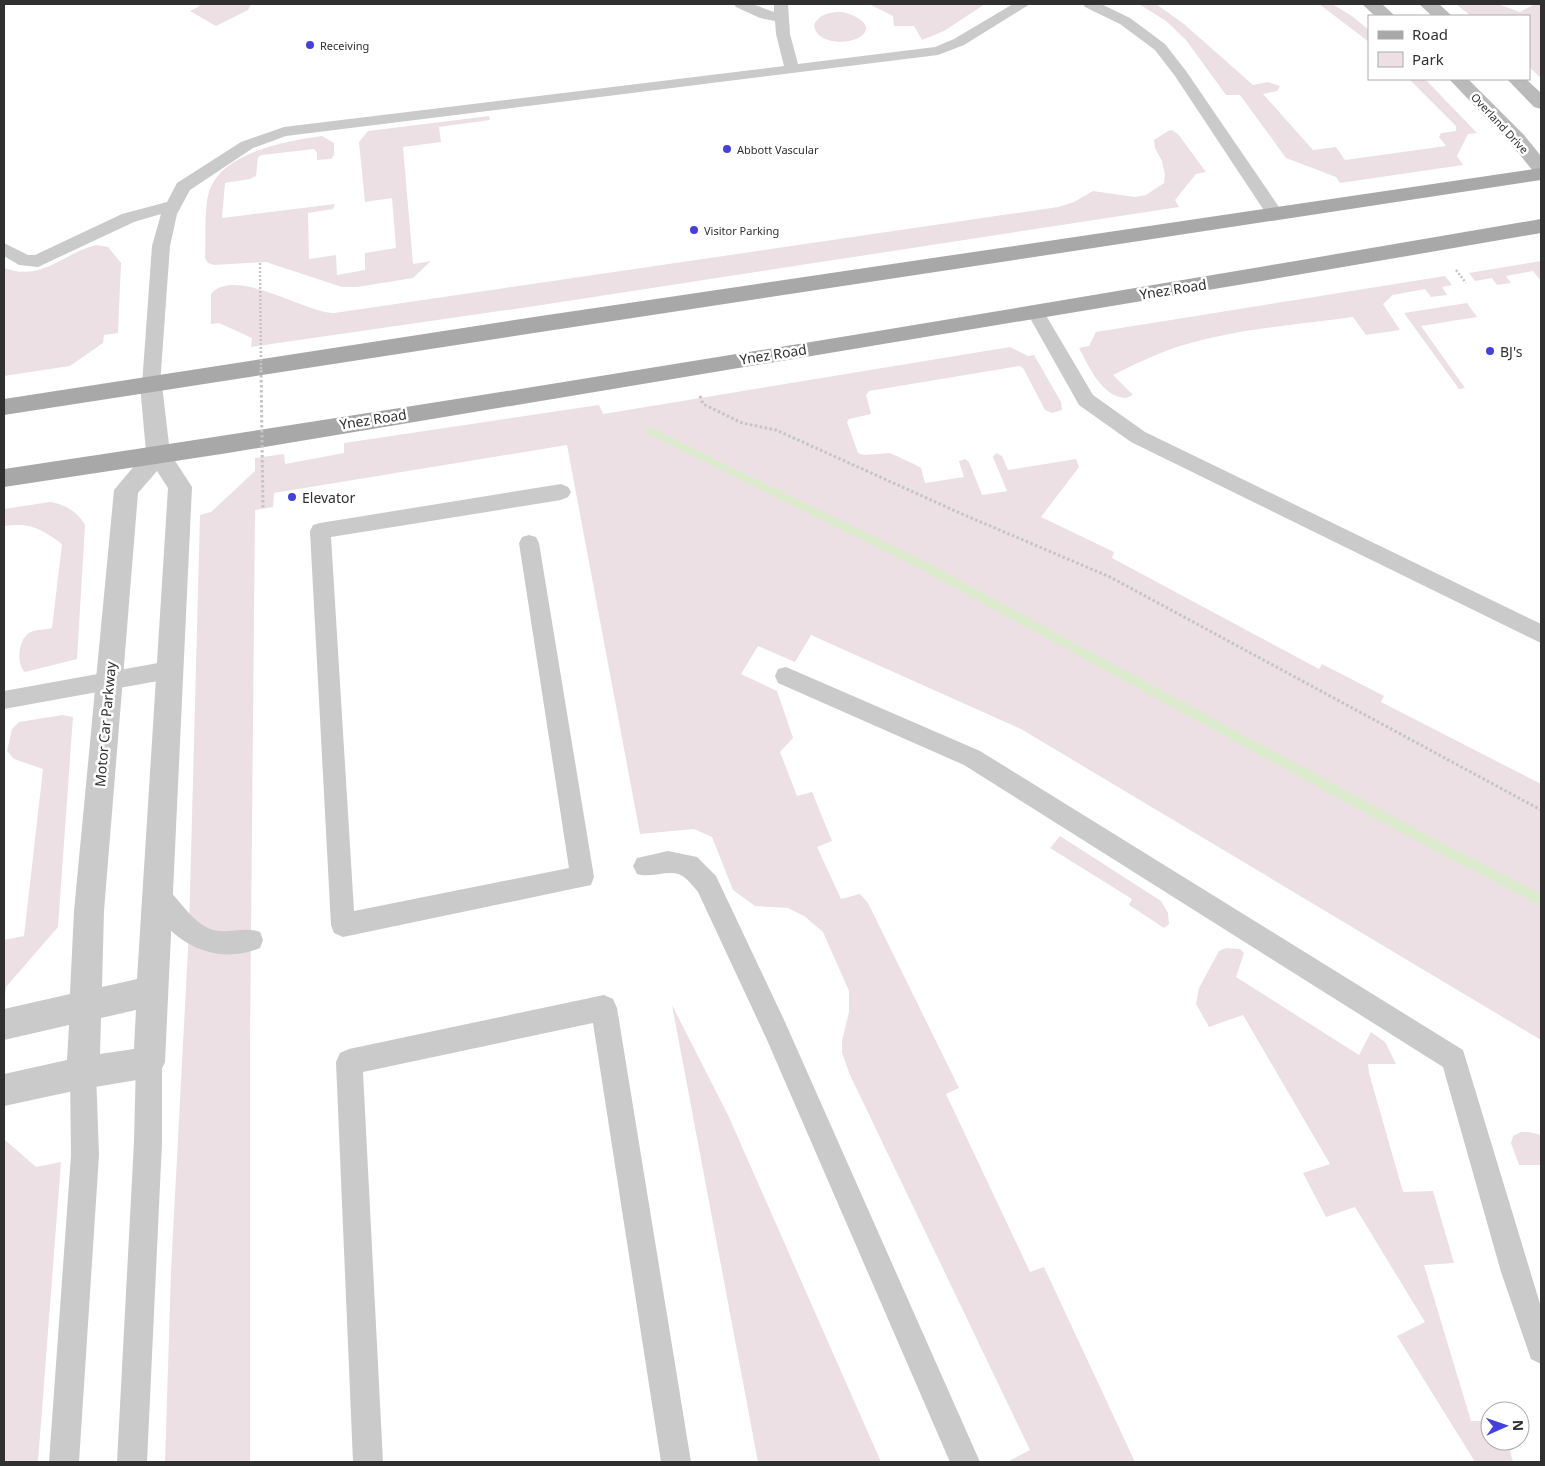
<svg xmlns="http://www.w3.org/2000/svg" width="1545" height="1466" font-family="'Noto Sans',sans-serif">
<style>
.green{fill:#ece0e5}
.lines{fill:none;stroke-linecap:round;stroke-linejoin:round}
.stream{fill:#dceacd;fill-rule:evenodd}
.path-far1{stroke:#c4c4c4;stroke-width:2.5;stroke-dasharray:2 2;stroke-linecap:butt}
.path{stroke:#c4c4c4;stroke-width:3;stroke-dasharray:2.5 2.5;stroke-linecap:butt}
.service{fill:#cacaca;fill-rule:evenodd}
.tertiary{fill:#cacaca;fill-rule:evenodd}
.secondary{fill:#bababa;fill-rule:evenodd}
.primary{fill:#a8a8a8;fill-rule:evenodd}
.path-bridge-far1{stroke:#c4c4c4;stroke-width:2.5;stroke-dasharray:2 2;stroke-linecap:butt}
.path-bridge{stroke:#c4c4c4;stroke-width:3;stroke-dasharray:2.5 2.5;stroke-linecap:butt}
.poi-dot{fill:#4440da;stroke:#fff;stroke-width:2}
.labels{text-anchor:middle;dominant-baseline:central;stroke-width:5;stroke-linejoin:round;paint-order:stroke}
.far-poi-label{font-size:11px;fill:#303030;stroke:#fff;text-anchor:start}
.far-street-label{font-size:11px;fill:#303030;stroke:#fff}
.street-label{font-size:14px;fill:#303030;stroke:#fff}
.poi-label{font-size:14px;fill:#303030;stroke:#fff;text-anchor:start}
</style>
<rect width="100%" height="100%" fill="#fff"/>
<path class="green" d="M197,4H250V6L248,10L216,26L190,11L200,6Z
M869,4H985L944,31L922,40L914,26H894L893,16Z
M1139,4H1156L1184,24L1253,85L1268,82L1280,86L1277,91L1263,94L1313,150L1336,147L1345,160L1446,146L1439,137L1441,133L1456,131V126L1409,79H1425L1477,133L1468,134L1457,156L1463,165L1340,183L1336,177L1286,158L1240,95H1226L1186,40L1166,21Z
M1319,4H1332L1352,16L1369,30V42Z
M1456,4H1498L1520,12L1535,4H1541V78L1529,67V16H1471Z
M841,12C852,13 878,25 860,37C847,45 816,44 814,25C819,14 830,12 841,12Z
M489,116L490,120L439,127L441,142L403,147L413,264L431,261L413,278L357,287H342L266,262L214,265L208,263L205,258C206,238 204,215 208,196C217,153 286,141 322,136L334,143V155L331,159L317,160V153L314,149L262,155L258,157L256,176L250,179L225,183L222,218L335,204L333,209L308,213L309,259L336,255L337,275L365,270V253L396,248L392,198L365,202L359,142L368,131Z
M1172,130L1178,134L1206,172L1196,174L1175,200L1179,207L535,306L251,347L252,338L219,323L211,324V294C234,266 304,312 334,313L1058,207L1074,202L1093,191L1135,197L1146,195L1164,183L1165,175L1162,161L1155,148L1154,140L1168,131Z
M96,245L108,247L121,263L118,333L104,335L103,343L70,366L4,376V268C43,282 61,254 96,245Z
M1541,261V281L1533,271L1506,276L1511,283L1497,285L1492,278L1475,281L1469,273Z
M1445,276L1452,285L1442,287L1447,295L1431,297L1425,289L1393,295L1383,304L1400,330L1366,335L1353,317C1298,325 1241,328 1187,344C1162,351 1137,363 1113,375L1133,395L1126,398C1102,397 1089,367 1079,348L1089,346L1096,332Z
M1467,303L1477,317L1421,326L1465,388L1459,389L1404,313Z
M1010,347L1028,356L1034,355L1061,402L1062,410L1052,413L1045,410L1023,368L1019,366L869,391L866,395L871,414L849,419L847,422L858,453L864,455L890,453L916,465L921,468L925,483L964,477L959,461L965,459L969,462L982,495L1007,491L993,457L996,453L1002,456L1008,470L1076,459L1079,467L1041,517L1114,552L1112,558L1319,669L1322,664L1384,696L1381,702L1541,784V1040L1021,729L811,635L795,662L758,646L741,674L777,691L793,738L780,752L797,796L812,792L832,841L817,847L841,899L860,894L868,903L959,1088L946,1094L1030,1272L1044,1267L1135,1462H1007L1030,1450L850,1075L842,1053V1041L849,1012V991L823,932L804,916L788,908L755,906L733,890L712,837L694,829L640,834L567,445L274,493L273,507L255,510L250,1039V1462H165L171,1271L189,930L200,515L211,512L255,471V458L284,454L285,464L344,453V443L599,405L603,414Z
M50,502C64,504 78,512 85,525L77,659L25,672C16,664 18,640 29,633C35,629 46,630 52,628L62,544C42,529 30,522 4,526V509Z
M62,715L73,717L58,927L6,987L4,1003V940L24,936L43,769L14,759L7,751L12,729L19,722Z
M1060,836L1161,901L1168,913L1169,924L1164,928L1129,905L1132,899L1050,848Z
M1226,948L1240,949L1244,953L1236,977L1359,1055L1371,1032L1385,1042L1396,1064H1368L1369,1073L1403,1192L1433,1191L1454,1263L1424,1265L1471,1421H1490V1441H1507L1513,1462H1475L1397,1336L1425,1322L1355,1207L1326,1217L1303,1173L1330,1164L1243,1015L1209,1027L1196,1004L1199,988L1219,951Z
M672,1005L728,1115L881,1462H758Z
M1521,1132H1529L1541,1135V1165H1519L1511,1143L1513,1136Z
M4,1139L36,1167L61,1162L38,1462H4Z"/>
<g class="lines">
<path class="stream" d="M649,427L928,563L1437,840L1541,894V906L1429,848L920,569L646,433L644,431Z"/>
<path class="path-far1" d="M1456,270L1466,283"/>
<path class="path" d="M700,396L703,404L742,423L776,430L962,514L1110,577L1541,810"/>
<path class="service" d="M734,4H752L774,12V4H788L790,34L798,64L935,47L954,39L1013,4H1030L964,45L938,55L286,136L253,148L190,190L177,214L170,246L160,385L158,390L151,392L144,390L142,385L152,246L161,214L134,222L38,267L19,265L4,256V243L28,255H35L122,214L167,202L177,183L241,142L284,127L784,66L776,34L775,21L760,18L736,7Z
M1083,4H1101L1130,18L1165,44L1186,71L1281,210L1283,214L1281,218L1275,219L1269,218L1175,76L1155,50L1120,24L1085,7Z
M1035,305L1041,307L1093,395L1145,432L1541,624V643L1131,442L1079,405L1026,311L1029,307Z
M561,484L568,487L571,492L568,497L561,500L331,537L354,911L569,868L519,543L522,537L529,535L536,537L539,543L594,877L591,885L343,937L334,933L331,925L310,531L313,525L320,523Z
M169,661L177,664L180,670L177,676L169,679L4,709V691Z
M786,667L980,751L1463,1050L1541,1307V1364L1531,1359L1501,1272L1443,1067L964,765L778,683L775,676L778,669Z
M668,851L697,857L716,876L785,1022L980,1462H950L767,1040L698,892C694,887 689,881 684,877C673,867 651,879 637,874L633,866L637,858Z
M157,882C173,888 186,916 206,927C223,937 242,925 260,932L263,940L260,948C211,968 165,939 145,893L148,885Z
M604,995L613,999L617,1008L691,1462H661L593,1023L363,1072L383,1462H353L336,1062L340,1053L349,1049Z
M149,1049L158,1053L162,1062V1142L147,1462H117L134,1142L136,1062L140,1053Z
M83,1060L92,1064L96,1073L99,1155L79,1462H49L71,1155L70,1073L74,1064Z"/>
<path class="tertiary" d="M151,377L159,379L162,385L170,453L192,487L165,1062L160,1073L149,1078L83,1089L4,1106V1074L67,1060L69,1025L4,1040V1009L70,994L74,911L114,490L146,452L140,385L143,379ZM157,471L168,488L137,979L102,987L104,911L138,493ZM136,1010L134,1049L100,1054L101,1018Z"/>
<path class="secondary" d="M1362,4H1382L1395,16H1375Z
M1419,4H1439L1452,16H1432Z
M1449,79H1468L1524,135L1541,156V174L1534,172L1510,143Z
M1507,79H1526L1541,93V109L1534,107Z"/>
<path class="primary" d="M1541,168V180L534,333L4,415V399L534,317Z
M1541,219V233L1262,281L228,453L4,487V469C517,392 1029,307 1541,219Z"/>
<path class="path-bridge-far1" d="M260,263L261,372"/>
<path class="path-bridge" d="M261,370L263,509"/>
</g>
<g class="poi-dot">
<circle cx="310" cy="45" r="5"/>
<circle cx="727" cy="149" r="5"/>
<circle cx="694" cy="230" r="5"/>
<circle cx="1490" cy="351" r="5"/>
<circle cx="292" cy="497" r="5"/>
</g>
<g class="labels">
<g class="far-poi-label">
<text x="320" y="45">Receiving</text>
<text x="737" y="149">Abbott Vascular</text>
<text x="704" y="230">Visitor Parking</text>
</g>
<g class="far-street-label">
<text transform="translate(1500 123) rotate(47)">Overland Drive</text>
</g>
<g class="street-label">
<text transform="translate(1173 289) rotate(-9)">Ynez Road</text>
<text transform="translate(773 354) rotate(-9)">Ynez Road</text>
<text transform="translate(373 419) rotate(-9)">Ynez Road</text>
<text transform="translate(105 724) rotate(-85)">Motor Car Parkway</text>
</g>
<g class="poi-label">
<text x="1500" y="351">BJ's</text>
<text x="302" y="497">Elevator</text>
</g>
</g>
<rect width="1545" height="1466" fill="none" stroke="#303030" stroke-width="10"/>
<rect x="1368" y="15" width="162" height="65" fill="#ffffff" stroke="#acacac"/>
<rect x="1378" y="31" width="25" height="8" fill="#a8a8a8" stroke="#acacac"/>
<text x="1412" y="40" font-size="15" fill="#303030">Road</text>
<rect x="1378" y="52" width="25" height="15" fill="#ece0e5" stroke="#acacac"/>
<text x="1412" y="65" font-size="15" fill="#303030">Park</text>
<g transform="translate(1505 1426) rotate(88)"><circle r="24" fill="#ffffff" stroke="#acacac"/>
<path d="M0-4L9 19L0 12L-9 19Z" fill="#4440da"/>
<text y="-8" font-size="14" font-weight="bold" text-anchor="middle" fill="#303030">N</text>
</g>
</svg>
